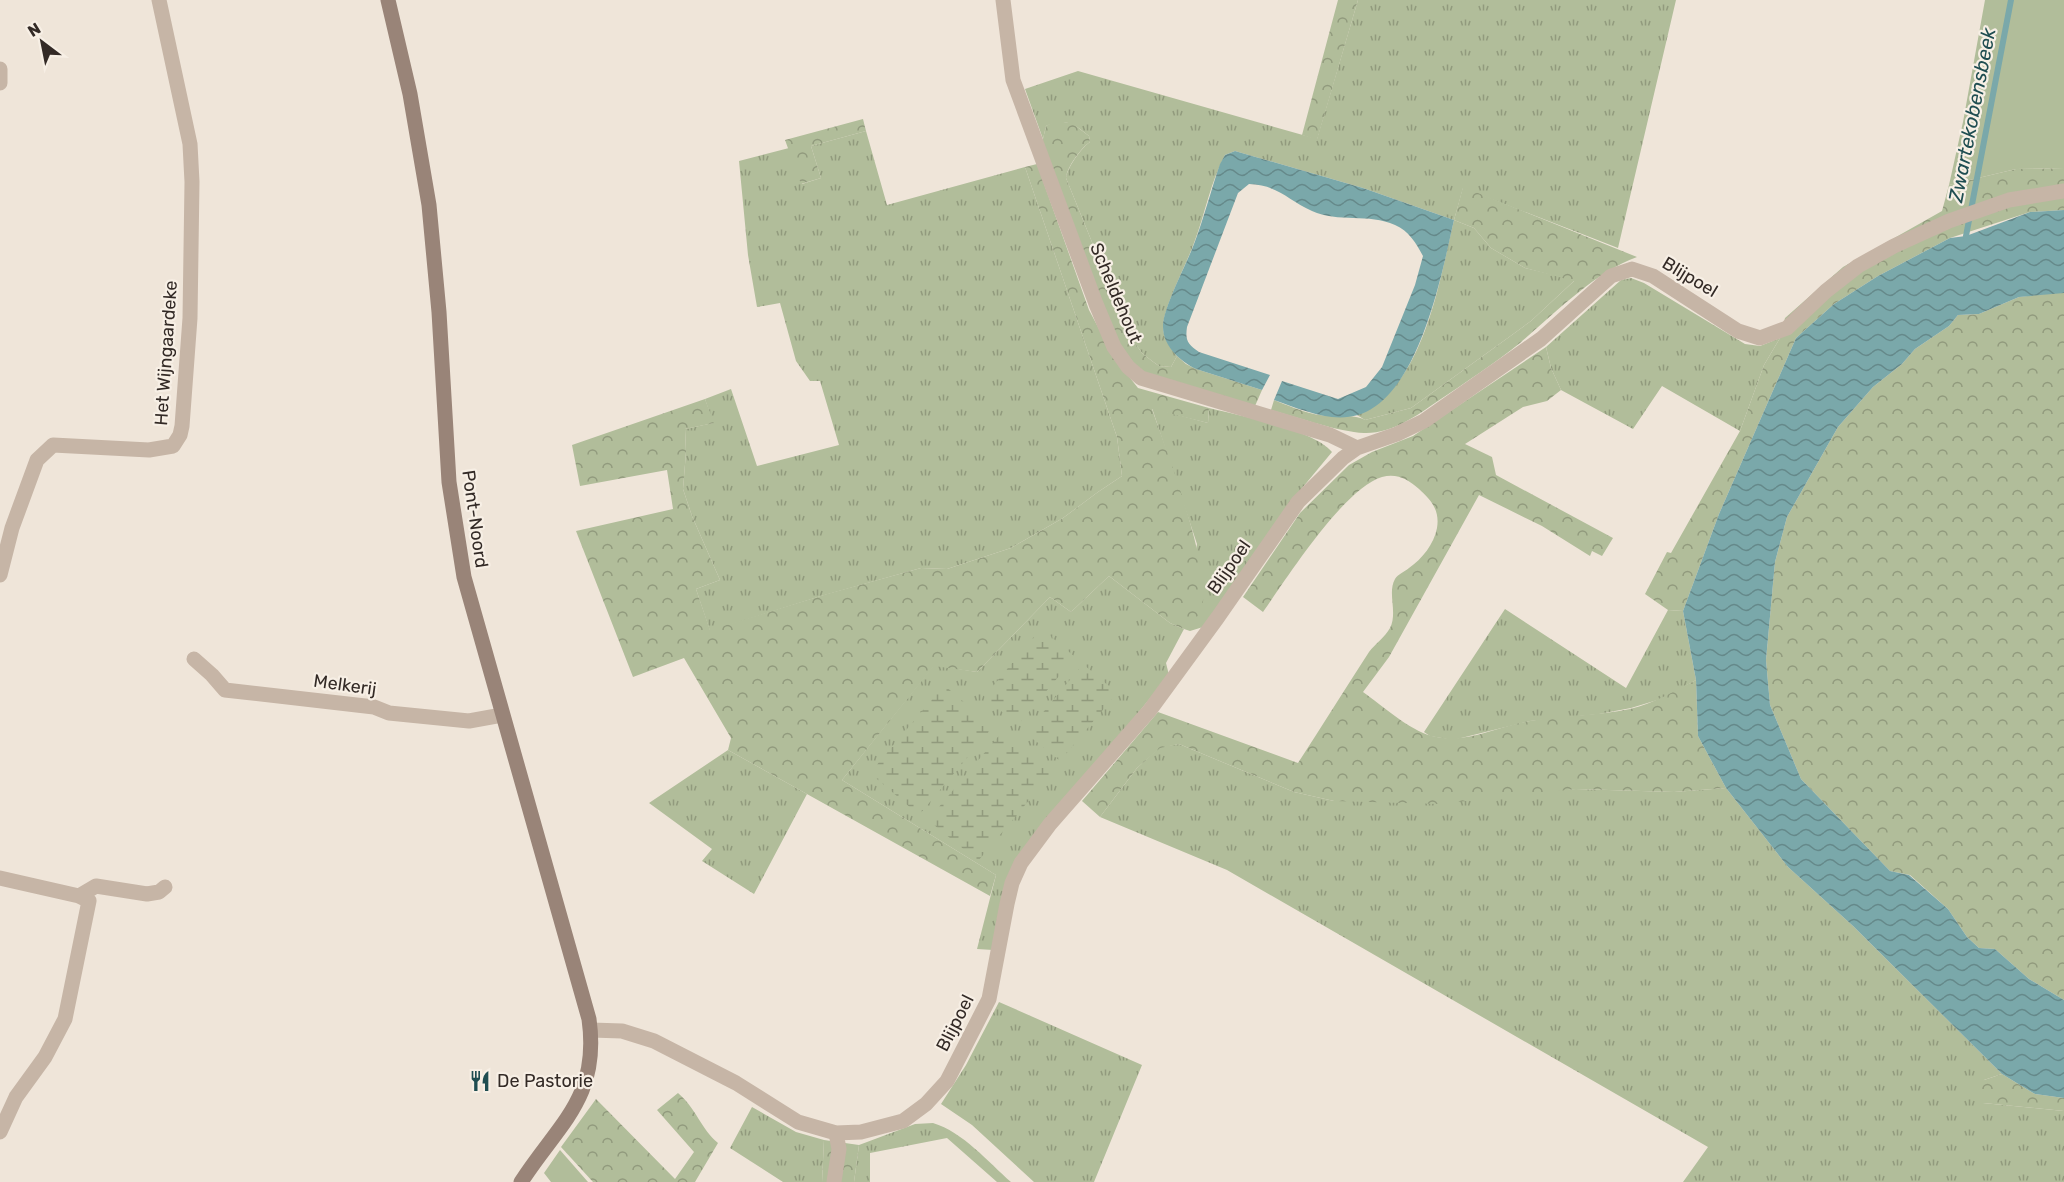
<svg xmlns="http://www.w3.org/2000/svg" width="2064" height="1182" font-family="Rubik,sans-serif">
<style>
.grass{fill:url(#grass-tufts)}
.forest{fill:url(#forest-crowns)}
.wetland{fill:url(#wetland-marsh)}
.green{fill:#b1bd9a}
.water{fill:url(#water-waves)}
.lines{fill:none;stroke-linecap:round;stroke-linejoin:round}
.stream{stroke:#7aa8aa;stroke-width:6}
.street{stroke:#c6b5a6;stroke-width:15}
.secondary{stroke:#998478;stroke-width:15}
.labels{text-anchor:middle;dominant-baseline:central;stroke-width:4.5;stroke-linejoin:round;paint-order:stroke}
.street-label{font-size:18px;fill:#332a26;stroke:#f7efe5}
.poi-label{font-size:18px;fill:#332a26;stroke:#f7efe5;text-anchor:start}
.water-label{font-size:20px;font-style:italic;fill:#1f4d51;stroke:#f7efe5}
</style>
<defs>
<pattern id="grass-tufts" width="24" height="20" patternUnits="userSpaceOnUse" patternTransform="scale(1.5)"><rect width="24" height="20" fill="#b1bd9a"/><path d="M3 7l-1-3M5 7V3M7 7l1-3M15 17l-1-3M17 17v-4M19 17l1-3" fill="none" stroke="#919a7d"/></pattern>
<pattern id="forest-crowns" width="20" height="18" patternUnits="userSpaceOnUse" patternTransform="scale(1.5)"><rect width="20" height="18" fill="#b1bd9a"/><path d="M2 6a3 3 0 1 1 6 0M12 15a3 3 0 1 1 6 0" fill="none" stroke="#919a7d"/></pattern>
<pattern id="wetland-marsh" width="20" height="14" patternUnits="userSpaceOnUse" patternTransform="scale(1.5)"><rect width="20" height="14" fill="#b1bd9a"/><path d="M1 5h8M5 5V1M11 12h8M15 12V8" fill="none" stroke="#919a7d"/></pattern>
<pattern id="water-waves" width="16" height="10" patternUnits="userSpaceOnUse" patternTransform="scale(1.5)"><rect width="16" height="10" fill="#7aa8aa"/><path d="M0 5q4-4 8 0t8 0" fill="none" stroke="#65898a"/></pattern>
</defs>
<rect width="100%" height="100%" fill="#efe5d9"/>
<path class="grass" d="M1358,0H1676L1618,248L1463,188L1454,220L1474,228L1491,248L1525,268L1575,280L1531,321L1411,408L1365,420L1357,415C1424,388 1439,282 1454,220L1363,188L1235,151L1225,155C1210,183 1205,214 1194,243C1187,263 1163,308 1163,327C1163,337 1170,348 1177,356L1171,367L1159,366L1152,361L1142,353L1135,343L1126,326L1066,178C1067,168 1081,148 1090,142L1089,136C1075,124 1064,117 1046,126L1043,139L1025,89L1078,71L1317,139Z
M866,131L887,205L1025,167L1117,437L1122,476L1098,492L1063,518L1011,548L947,569L921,568L821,596L710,631L696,589L720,580L692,516L683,489L686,452L685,429L713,423L705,399L731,389L757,466L839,445L820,381H810L796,361L780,303L757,307L748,255L739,161L789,148L802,184L821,178L811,146Z
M1631,278L1644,283L1745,344L1760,346L1780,338L1764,365L1740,431L1662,386L1633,429L1561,390L1551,368L1546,347L1621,280Z
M1152,408L1208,423L1209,408C1240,416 1313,429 1332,452L1303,487L1203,627L1190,631L1184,629L1166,663L1169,675L1116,740L1042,825L993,950L977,949L996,875L842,780L934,665L977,672L1050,597L1071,612L1109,576L1170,623L1184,629L1197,544Z
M1505,609L1626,688L1668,610L1683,611L1696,680L1664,698L1631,708L1599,714L1530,721L1453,740L1430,736L1424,732Z
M1179,744L1294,792L1334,801L1576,789L1674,792L1726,788L1788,867L1853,926L2002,1074L1984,1080L1983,1103L2064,1111V1182H1683L1708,1147L1227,870L1100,817L1137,768L1160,747Z
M728,750L807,794L754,894L702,861L712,849L649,803Z
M999,1002L1142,1065L1094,1182H1034L972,1125L941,1104L966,1065Z
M752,1107L796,1132L824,1140L822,1182H783L730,1148Z
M933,1123C963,1132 988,1162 1011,1182H997L947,1138L870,1153V1182H854L859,1145L915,1124Z"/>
<path class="forest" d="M1338,0H1358L1317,140L1302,135Z
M863,119L866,131L811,146L821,178L801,184L785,140Z
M1055,121L1072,123L1089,136L1090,142C1081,148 1067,167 1066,178L1126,326L1135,343L1142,353L1152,361L1159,366L1171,367L1177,356L1186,364L1196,369L1262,390L1255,406L1143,373L1119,346L1042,143L1046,126Z
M1037,164L1089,310L1115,359L1138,388L1209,408L1208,423L1152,409C1165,447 1217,580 1200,613C1197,618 1189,624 1184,629L1170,623L1109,576L1071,612L1050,597L977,672L934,666L842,780L996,875L990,896L728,750L731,738L684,658L633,677L576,531L673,509L667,470L580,486L572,445L705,399L714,423L685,429L686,452L683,489L692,516L720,580L696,589L710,630L827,594L921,568L947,569L1011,548L1063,518L1098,492L1122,476L1117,437L1025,167Z
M2064,168V210L2030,212L1950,238L1878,276L1834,304L1796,338L1719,514L1683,611L1668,610L1645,594L1667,552L1671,553L1740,431L1764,365L1780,338L1785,318L1843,267L1942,211L1949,185L2016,169Z
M1463,187L1637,257C1595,272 1554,314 1520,343C1494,364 1466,382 1438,401C1416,416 1392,434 1364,433C1339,432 1297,417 1271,410L1274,400C1287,405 1300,411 1314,414C1329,418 1354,413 1365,420L1411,408L1531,321L1574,281L1525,268L1491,248L1474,228L1454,220Z
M2061,292L2064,293V1000L2029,979L1995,949L1979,948L1967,937L1948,909L1910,875L1890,871L1801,779L1770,705L1766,660L1775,562L1787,517L1838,427L1873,387L1902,364L1915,349L1949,326L1958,315L1979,314L2019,297Z
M1546,347L1551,368L1561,390L1547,401L1523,407L1465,444L1492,457L1496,475L1613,538L1602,556L1592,551L1590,556L1542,526L1479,495L1389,657L1363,692C1383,706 1409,730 1432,736C1465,745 1498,726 1530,721C1563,715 1597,716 1630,709C1655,703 1674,691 1696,680L1698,736L1726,788L1674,792L1576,789L1439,804L1334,801L1294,792L1179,744L1160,748L1137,768L1100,817L1082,801L1158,712L1298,763C1322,726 1345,689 1369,652C1375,644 1385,637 1390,628C1398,612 1387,593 1395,579C1398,574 1404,572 1409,568C1422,559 1434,544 1437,528C1440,510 1431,500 1419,489C1408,480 1398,473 1382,477C1344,488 1287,578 1263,612L1243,597L1300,513L1349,465L1372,452L1413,436Z
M2002,1074L2035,1094L2064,1098V1111L1983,1103L1976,1091L1984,1080Z
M678,1093C696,1108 701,1129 718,1143L695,1182H593L561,1147L596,1099L675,1179L694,1152L657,1110Z
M824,1140L859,1145L854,1182H822Z"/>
<path class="wetland" d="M1041,628L1075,657L1018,725L984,697Z
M1083,664L1117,693L1060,761L1026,733Z
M944,685L993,727L919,815L870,773Z
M1002,732L1052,773L978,861L928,820Z"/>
<path class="green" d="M1985,0H2064V168L2016,169L1949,185L1963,122Z
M560,1150L588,1182H551L544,1173Z"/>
<path class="water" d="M1235,151L1363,188L1454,220C1442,273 1419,397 1358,415C1330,423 1300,409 1274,400L1282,381L1338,399L1366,387L1382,367L1415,285L1423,256C1416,243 1409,231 1395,225C1369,213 1338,223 1312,211C1288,200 1278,185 1249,184L1238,193L1187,327C1185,341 1188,344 1199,352L1270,375L1262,390L1196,369C1180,361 1163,346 1163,327C1162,310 1187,263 1194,244C1204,218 1211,190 1220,164L1225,155Z
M2064,210V293L2019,297L1979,314L1958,315L1949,326L1915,349L1902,364L1873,387L1838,427L1787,517L1775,562L1766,660L1770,705L1801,779L1890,871L1909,875L1948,909L1967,937L1979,948L1995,949L2029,979L2064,1000V1098L2035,1094L2002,1074L1853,926L1788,867L1726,788L1698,736L1696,680L1683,611L1719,514L1796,338L1834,304L1878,276L1950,238L1966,236L2030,212Z"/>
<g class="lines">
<path class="stream" d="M1966,236L2011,0"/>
<path class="street" d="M1003,0L1013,80L1096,304L1114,347L1128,367L1141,378L1330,435L1357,448
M0,69V83
M0,575L12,528L37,460L53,445L149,450L173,446L180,435L182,426L190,318L192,182L190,144L159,0
M194,659L212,675L225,690L374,707L389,713L469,721L502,715
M0,878L79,896L89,901L65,1019L45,1057L16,1097L0,1132
M79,896L96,886L147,894L159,892L165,887
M591,1030L622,1031L654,1041L736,1083L798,1122L836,1133L861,1132L903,1121L926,1104L947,1081L989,999L1007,904L1012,883L1021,863L1050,824L1150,710L1218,617L1298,502L1343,458L1357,448L1397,434L1424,421L1541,339L1611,276L1632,269L1653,276L1738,331L1760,338L1787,328L1826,291L1858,266L1894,246L1949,221L2009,200L2064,191
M834,1182L839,1149L836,1133"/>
<path class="secondary" d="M388,0L410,94L429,205L439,312L449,482L464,577L589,1019C600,1098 559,1123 521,1182"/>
</g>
<defs>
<symbol id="restaurant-bare" viewBox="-9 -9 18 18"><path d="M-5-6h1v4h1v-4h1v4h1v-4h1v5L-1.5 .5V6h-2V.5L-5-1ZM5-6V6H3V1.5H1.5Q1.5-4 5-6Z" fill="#1f4d51" stroke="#f7efe5" stroke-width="2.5" paint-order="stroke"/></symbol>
</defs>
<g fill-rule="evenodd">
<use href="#restaurant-bare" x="465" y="1066" width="30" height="30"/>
</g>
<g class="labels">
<g class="street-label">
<text transform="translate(1690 277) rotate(31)">Blijpoel</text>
<text transform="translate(1116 293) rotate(67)">Scheldehout</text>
<text transform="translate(166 353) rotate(-86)">Het Wijngaardeke</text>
<text transform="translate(475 519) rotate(82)">Pont-Noord</text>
<text transform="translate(1229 567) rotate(-55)">Blijpoel</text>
<text transform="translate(345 685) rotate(8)">Melkerij</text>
<text transform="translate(955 1023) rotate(-63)">Blijpoel</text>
</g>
<g class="poi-label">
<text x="497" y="1081">De Pastorie</text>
</g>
<g class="water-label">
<text transform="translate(1972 115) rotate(-79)">Zwartekobensbeek</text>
</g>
</g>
<g transform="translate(42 42) rotate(328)" stroke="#f7efe5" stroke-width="4.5" paint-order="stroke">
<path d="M0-4.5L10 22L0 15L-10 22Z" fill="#332a26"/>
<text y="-9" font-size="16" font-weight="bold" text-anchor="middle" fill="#332a26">N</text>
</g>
</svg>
